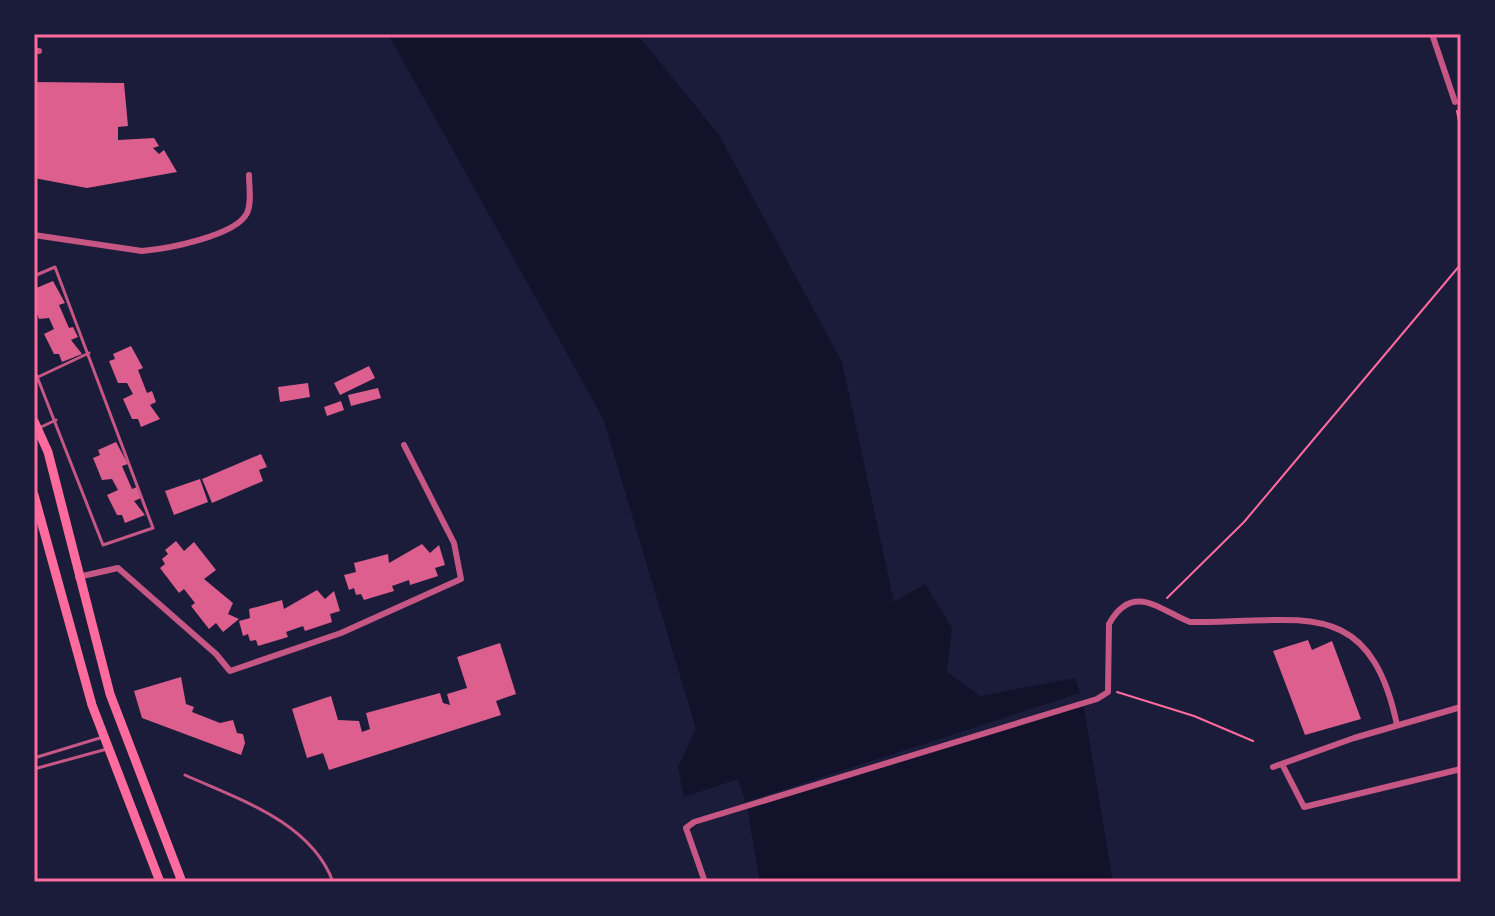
<svg xmlns="http://www.w3.org/2000/svg" width="1495" height="916" font-family="'Times New Roman',serif">
<style>
.water{fill:#12122b}
.building{fill:#dd5f8e}
.lines{fill:none;stroke-linecap:round;stroke-linejoin:round}
.path{stroke:#ff6b9d;stroke-width:2}
.service{stroke:#c65784;stroke-width:3}
.minor{stroke:#c65784;stroke-width:6}
.secondary{stroke:#ff6b9d;stroke-width:9}
.neatline{fill:none;stroke:#ff6b9d;stroke-width:3}
</style>
<rect width="100%" height="100%" fill="#1b1b3a"/>
<path class="water" d="M388,34H637L719,135L842,362L894,602L925,584L952,628L947,672L980,696L1075,678L1080,693L745,802L738,779L684,797L678,767L696,729L603,418Z
M1083,703L1113,882H760L747,806Z"/>
<path class="building" d="M34,82L124,83L128,126L118,127V140L154,138L159,146L153,148L159,154L164,150L177,172L87,188L34,178Z
M53,281L65,303L59,305L69,328L73,327L78,337L71,340L82,354L62,362L59,354H54L44,334L54,329L49,318L39,319L34,306V289Z
M131,346L143,368L138,370L147,393L152,391L156,402L150,405L160,419L141,427L138,419H132L123,399L133,394L127,383H118L109,361L115,359L113,354Z
M369,366L375,378L340,395L334,383Z
M308,383L310,397L280,402L278,387Z
M378,388L381,398L351,406L348,395Z
M341,401L344,410L327,416L324,407Z
M116,442L128,464L122,466L132,489L137,487L141,498L134,501L145,515L125,523L122,515H117L107,495L118,490L112,479L102,480L93,458L100,455L98,450Z
M261,454L267,467L259,470L263,481L212,503L202,479Z
M200,479L208,502L174,515L165,491Z
M176,541L184,551L194,542L216,570L204,579L233,603L228,614L239,619L223,632L216,623L209,629L191,606L195,603L184,589L179,593L160,568L165,564L162,559L168,554L165,550Z
M422,544L430,553L439,545L445,565L435,568L438,576L410,585L409,580L392,586L394,591L364,600L361,594L356,595L354,588L349,590L344,575L356,572L354,563L388,554L389,563Z
M317,590L325,599L334,591L340,611L330,614L332,622L305,631L303,626L286,632L288,637L258,646L256,640L250,641L248,634L243,636L239,621L250,618L249,609L282,600L284,609Z
M1308,640L1312,650L1332,641L1361,719L1305,735L1273,651Z
M500,643L516,694L496,701L501,715L329,770L323,753L307,758L292,709L331,696L338,720L359,721L362,732L370,729L366,713L440,693L443,703L450,705L447,694L467,688L457,657Z
M181,677L186,704L194,707L192,712L220,723L233,720L237,733L243,734L245,743L241,755L142,718L134,691Z"/>
<g class="lines">
<path class="path" d="M1457,111L1461,131
M1167,598L1244,522L1461,264
M1117,692L1194,716L1253,741"/>
<path class="service" d="M34,276L55,267L153,528L103,545L34,369
M38,377L89,353
M41,427L56,420
M34,758L103,737
M34,769L107,749
M185,775C238,799 311,822 333,882"/>
<path class="minor" d="M1432,34L1455,102
M34,51H39
M34,235L142,251C166,249 236,236 247,213C252,202 249,187 249,175
M78,577L118,568L216,654L230,671L341,633L461,579L454,543L404,445
M1282,764L1304,807L1461,769
M1273,767L1354,738L1461,707
M705,882L686,828L694,822L1097,699L1108,692L1109,624C1133,581 1161,611 1190,622C1297,624 1369,591 1397,725"/>
<path class="secondary" d="M34,421L48,452L110,694L182,882
M34,495L92,705L160,882"/>
</g>
<rect width="1495" height="916" fill="none" stroke="#1b1b3a" stroke-width="72"/>
<rect x="36" y="36" width="1423" height="844" class="neatline"/>
</svg>
